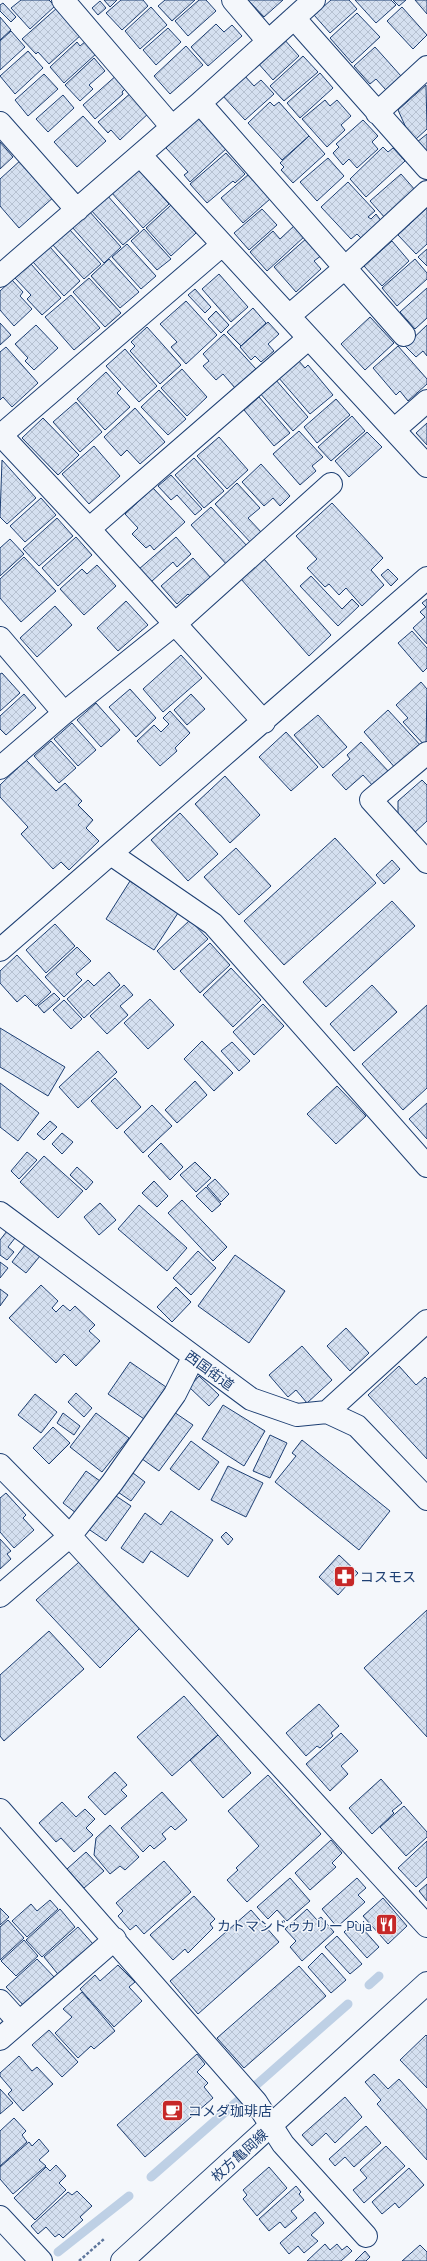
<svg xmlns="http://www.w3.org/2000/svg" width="427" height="2261" font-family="'Titillium Web','Noto Sans JP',sans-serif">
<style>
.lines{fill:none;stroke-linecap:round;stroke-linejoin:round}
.stream{stroke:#bed0e5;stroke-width:9}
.building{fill:url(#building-cross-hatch);stroke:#1d3f73}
.street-casing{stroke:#1d3f73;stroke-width:24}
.primary-casing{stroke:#1d3f73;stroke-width:24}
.path{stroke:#5e769c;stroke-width:2.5;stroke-dasharray:3 2;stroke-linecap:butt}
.street{stroke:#f4f7fb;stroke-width:22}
.primary{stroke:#f4f7fb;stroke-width:22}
.labels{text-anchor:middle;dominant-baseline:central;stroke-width:3;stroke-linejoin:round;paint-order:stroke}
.street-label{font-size:14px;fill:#1d3f73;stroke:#f4f7fb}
.poi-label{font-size:14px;fill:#1d3f73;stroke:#f4f7fb;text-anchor:start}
</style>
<defs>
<pattern id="building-cross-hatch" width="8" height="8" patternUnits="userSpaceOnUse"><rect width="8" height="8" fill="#d5e0f0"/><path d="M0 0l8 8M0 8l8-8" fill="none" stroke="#b6c1d1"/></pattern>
</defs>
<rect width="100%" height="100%" fill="#f4f7fb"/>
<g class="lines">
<path class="stream" d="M369,1985L379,1976
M255,2086L348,2004
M151,2177L240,2099
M58,2252L129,2196"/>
</g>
<path class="building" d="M21,0H49L55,6L30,29L11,8Z
M104,0H117L110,7Z
M121,0H143L148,6L122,30L106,13Z
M165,0H195L172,21L158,6Z
M199,0H206L216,11L188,36L175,21Z
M248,0H283L264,17Z
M331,0H349L357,9L330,33L314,15Z
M355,0H391L396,5L376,23Z
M393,0H406L399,6Z
M415,0H427V14Z
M100,1L106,8L98,15L92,8Z
M3,3L16,17L11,22L0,11V5Z
M151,7L167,25L140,49L125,31Z
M402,7L427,35L413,49L387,21Z
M57,8L81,35L49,64L38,52L36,54L22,39Z
M357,13L380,37L352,63L330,38Z
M0,17L11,30L0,40Z
M216,24L224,32L232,25L242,36L208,66L191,47Z
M168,28L181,42L156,65L143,50Z
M11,31L25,47L0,70V41Z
M283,38L299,56L273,80L257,62Z
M86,41L97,53L64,83L50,67L77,42L80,46Z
M186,46L203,65L170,94L154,76Z
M375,47L401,76L386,90L376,79L370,84L354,66Z
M28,51L43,68L15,94L0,76Z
M303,56L318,72L284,101L270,86Z
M94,58L105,71L89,85L93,89L80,101L65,85Z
M320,73L333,88L300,118L287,103Z
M44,74L58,89L28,116L15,100Z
M118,74L128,86L122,92L123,94L95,119L83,105Z
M244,75L254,86L261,80L274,94L245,120L222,95Z
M426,85L427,129L416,139L407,130L398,110Z
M133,91L151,111L120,140L111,130L108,133L98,122Z
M63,95L74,108L48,132L36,119Z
M325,100L330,106L337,100L351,116L341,125L345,130L327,147L302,119Z
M270,102L274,106L279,102L309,136L282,160L248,123Z
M197,115L227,148L190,182L184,175L188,172L166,148L173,141L171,138Z
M83,116L106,141L77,167L54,142Z
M363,120L378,136L372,142L378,149L357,168L349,159L343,165L333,153L339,147L336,144Z
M427,134V153L417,142Z
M309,136L325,154L293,183L281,170L284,167L280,163Z
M0,142L13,157L0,169Z
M383,147L388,152L393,148L405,161L366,197L350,179Z
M226,153L245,174L235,183L233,181L207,203L190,184Z
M328,158L344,176L317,201L300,182Z
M22,159L55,196L19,228L0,206V179Z
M137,168L169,204L143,228L111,192Z
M249,174L270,199L243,223L221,198Z
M401,174L416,191L386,219L370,201Z
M348,182L375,211L368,217L371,219L376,214L382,222L363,240L357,234L351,239L321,207Z
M106,194L139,231L123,245L90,209Z
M171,205L196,233L171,256L146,228Z
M427,208V244L416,254L398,235Z
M262,209L277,225L249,250L234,233Z
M89,211L121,247L104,263L72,227Z
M295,225L305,236L267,271L250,252L273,231L280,239Z
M69,229L101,264L84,279L52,244Z
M144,229L171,259L157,270L131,241Z
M307,238L322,255L314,261L321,269L296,292L274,267Z
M392,241L409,261L382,286L364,266Z
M127,244L156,276L141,289L112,257Z
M50,247L80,281L64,296L33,262Z
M427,249V266L418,257Z
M109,259L139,292L120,308L91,276Z
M415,259L427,273V279L397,306L382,288Z
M31,264L61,298L42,315L27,299L31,295L15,278Z
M219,274L248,307L231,322L202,289Z
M89,278L121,313L105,327L73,292Z
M12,280L23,292L20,296L32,309L14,326L0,310V291Z
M427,288V318L415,329L400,312Z
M195,289L211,307L205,313L188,295Z
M71,295L100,328L74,350L45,317Z
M186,301L217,335L186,364L171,347L177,342L160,324Z
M253,308L266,323L241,346L227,332Z
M216,311L229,325L221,333L208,319Z
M370,317L394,343L365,370L341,344Z
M268,322L279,334L268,344L274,351L261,362L255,356L251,360L240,347Z
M0,323L11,335L0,345Z
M36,325L58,348L34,370L25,361L28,358L15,344Z
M427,325V356L423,351L416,357L405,346Z
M147,327L181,365L160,384L130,351L135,346L131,342Z
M224,334L256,369L235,388L223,374L216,380L203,366L209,361L203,354Z
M398,346L427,379V384L408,401L400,391L396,395L373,368Z
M6,347L38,383L12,407L3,397L0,400V352Z
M125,349L157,386L139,402L106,366Z
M298,360L305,368L308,365L333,395L310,414L278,377Z
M182,369L207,397L187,416L161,388Z
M106,372L121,389L117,393L130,407L105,430L77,399Z
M275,379L308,417L293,431L259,392Z
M159,390L186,419L168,435L141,407Z
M259,397L290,433L274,446L244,410Z
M336,399L350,415L317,443L304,427Z
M76,402L102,432L80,452L53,422Z
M135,408L165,442L140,464L127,450L121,456L104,437Z
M352,416L365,431L331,461L318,447Z
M43,418L79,455L58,475L22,438Z
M427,423V445L416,433Z
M299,431L323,457L312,466L316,471L300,485L273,454Z
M367,432L382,447L349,477L335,461Z
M219,437L248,470L227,489L197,456Z
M94,446L120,476L89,504L62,474Z
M194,458L224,491L204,508L175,475Z
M2,460L36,498L7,524L0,517Z
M261,464L290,496L280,506L273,498L264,506L242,482Z
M171,475L202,509L195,515L177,495L171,500L158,486Z
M237,483L260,508L248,518L262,533L251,543L215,504Z
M153,488L185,522L154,550L150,545L146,548L132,534L138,528L125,514Z
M41,498L56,515L25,542L10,526Z
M332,503L383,558L371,570L384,585L362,606L346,588L339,595L329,584L325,587L307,568L317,559L296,536Z
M211,507L248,547L228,566L191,525Z
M57,518L73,536L39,566L23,549Z
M76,537L92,555L58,586L42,568Z
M176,537L191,554L177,567L173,562L151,582L139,569Z
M10,539L24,554L0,576V548Z
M24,557L56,591L21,622L0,598V579Z
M193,558L211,578L190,596L188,594L177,604L161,586Z
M264,559L331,635L309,656L241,579Z
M97,565L116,586L84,615L60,589L82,569L87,574Z
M388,569L398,579L391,586L381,575Z
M311,576L342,609L352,599L359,606L338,626L300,586Z
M427,599V644L413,628L425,617L420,612L426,607L422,603Z
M126,601L148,625L118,651L97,628Z
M55,606L72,625L37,657L20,638Z
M412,631L427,648V668L423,672L398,643Z
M181,655L202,678L163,712L143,689Z
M2,673L20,693L0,711V674Z
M421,682L427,689L426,747L403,722L408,718L396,705Z
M130,689L156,718L136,737L109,707Z
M24,694L36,708L6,735L0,729V716Z
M191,694L205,709L187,725L174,710Z
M96,703L120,730L101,747L77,720Z
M388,710L422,747L397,770L364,732Z
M170,711L190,733L175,748L177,751L160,766L137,741L154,725L161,732L169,724L163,718Z
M318,715L347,747L323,768L294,735Z
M72,723L96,750L78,766L54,739Z
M286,732L318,767L291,791L259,757Z
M51,741L76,768L59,783L34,756Z
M361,742L390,773L374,787L363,775L346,790L332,775L350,759L347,755Z
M26,760L56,791L65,783L82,801L78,805L93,820L86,828L99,841L69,870L61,862L53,869L21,834L28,827L0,797V785Z
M225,776L260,815L230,843L195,804Z
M422,780L427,785V821L413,834L398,816V801Z
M180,813L218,854L188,881L151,840Z
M335,838L376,883L284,965L244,921Z
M236,848L271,886L239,915L204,877Z
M392,860L400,869L384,884L376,875Z
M130,881L178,913L154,950L106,919Z
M392,901L415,926L326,1007L303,982Z
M190,920L208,939L174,970L157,951Z
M55,924L75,946L46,973L26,950Z
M210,943L230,965L200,993L180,971Z
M77,947L91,961L76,974L82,980L64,997L45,977Z
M17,955L51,992L36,1006L25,995L17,1002L0,983V971Z
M231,968L261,1000L233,1027L203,995Z
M109,972L120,985L84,1018L67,999L88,980L94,986Z
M124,985L133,995L120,1006L128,1015L107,1034L90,1016Z
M372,985L397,1012L354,1051L330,1024Z
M54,993L60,999L44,1013L38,1006Z
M150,999L174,1025L148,1049L124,1023Z
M64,1000L82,1019L71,1029L53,1010Z
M263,1004L284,1026L254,1055L233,1032Z
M427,1005V1088L403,1110L362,1064Z
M0,1028L65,1067L48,1096L0,1067Z
M202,1041L233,1073L214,1091L184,1059Z
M232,1042L250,1061L239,1071L221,1051Z
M98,1051L117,1072L78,1108L59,1087Z
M115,1078L141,1107L117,1129L91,1101Z
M195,1081L207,1095L177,1123L165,1110Z
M0,1083L39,1113L18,1141L0,1127Z
M337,1086L366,1116L336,1144L307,1114Z
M427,1103V1139L409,1119Z
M152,1105L172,1126L143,1153L124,1132Z
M50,1121L57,1127L44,1140L37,1134Z
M62,1133L73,1142L62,1154L52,1144Z
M161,1143L183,1167L170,1180L148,1156Z
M27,1152L37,1160L19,1179L11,1171Z
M44,1156L83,1191L58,1218L20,1182Z
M195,1162L211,1178L196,1192L180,1175Z
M77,1167L93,1182L86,1190L70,1175Z
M215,1179L229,1194L221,1202L207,1186Z
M154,1181L168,1196L157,1207L142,1193Z
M206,1187L221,1204L212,1212L196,1196Z
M182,1200L227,1247L213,1261L168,1213Z
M100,1203L116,1220L99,1235L84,1217Z
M139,1205L187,1248L167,1271L118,1229Z
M7,1231L15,1238L8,1247L14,1252L7,1260L0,1255V1240Z
M25,1245L40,1256L26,1273L12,1262Z
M198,1251L216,1268L191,1295L173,1278Z
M235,1255L285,1291L249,1343L198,1306Z
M0,1262L8,1268L0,1278Z
M41,1285L58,1301L52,1308L56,1312L63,1305L70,1311L75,1306L95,1325L89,1331L100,1341L76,1366L64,1354L56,1363L9,1318Z
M176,1287L191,1302L172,1322L157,1307Z
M0,1289L8,1295L0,1306Z
M346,1328L369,1353L350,1371L327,1346Z
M302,1346L332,1380L307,1403L296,1390L288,1397L269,1375Z
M130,1362L166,1387L144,1419L108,1394Z
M399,1366L416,1385L425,1377L427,1379V1459L368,1395Z
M199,1376L219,1395L209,1406L189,1387Z
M76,1393L92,1408L84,1417L68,1402Z
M35,1394L57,1412L41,1433L18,1415Z
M223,1405L265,1431L244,1466L202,1439Z
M171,1410L193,1425L159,1471L138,1456Z
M63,1413L80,1426L74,1435L57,1423Z
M96,1413L129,1438L102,1472L70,1447Z
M53,1427L70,1443L49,1464L33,1448Z
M270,1435L287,1443L270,1478L253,1471Z
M302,1440L390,1511L359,1550L275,1482L296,1456L292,1453Z
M191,1441L219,1462L199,1490L170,1469Z
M228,1466L263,1483L246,1517L211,1500Z
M129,1470L145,1482L131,1501L115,1490Z
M86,1471L100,1481L76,1513L63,1503Z
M6,1493L26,1515L23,1518L34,1530L14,1548L0,1532V1498Z
M113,1494L131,1506L106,1541L87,1528Z
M171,1511L213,1540L188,1577L151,1551L143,1563L121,1548L145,1513L161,1525Z
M226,1532L233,1539L228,1545L221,1537Z
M0,1539L11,1551L7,1554L11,1559L0,1569Z
M87,1555L144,1624L100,1668L36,1600Z
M339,1555L358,1573L338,1595L319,1577Z
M427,1610V1737L364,1668Z
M49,1631L84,1669L4,1741L0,1736V1675Z
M184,1696L218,1735L172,1776L137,1737Z
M319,1704L339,1726L331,1733L333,1736L320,1748L317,1746L306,1756L286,1733Z
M341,1733L358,1751L341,1766L348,1774L330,1791L306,1764Z
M218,1735L251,1773L223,1798L190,1760Z
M115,1772L127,1785L121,1790L127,1796L105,1815L88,1797Z
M268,1775L321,1834L247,1902L227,1880L238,1870L236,1868L259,1846L228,1811Z
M381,1779L402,1803L392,1811L394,1813L372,1834L349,1808Z
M162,1792L187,1820L175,1830L171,1826L162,1834L166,1839L154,1849L150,1845L143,1852L121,1828Z
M62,1802L76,1817L85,1809L95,1819L86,1828L93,1835L74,1852L61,1838L56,1842L39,1823Z
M404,1806L427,1832V1837L406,1856L380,1827Z
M110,1825L139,1857L125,1870L120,1866L110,1874L94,1855L96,1838Z
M331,1840L342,1853L332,1863L336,1867L310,1890L295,1873Z
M427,1841V1877L416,1887L398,1868Z
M86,1852L104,1871L84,1888L67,1869Z
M164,1861L191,1892L144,1934L136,1925L130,1930L118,1916L123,1911L116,1903Z
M290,1878L310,1901L287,1921L277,1910L268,1919L257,1907Z
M357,1878L366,1888L358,1895L365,1902L337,1927L322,1909Z
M427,1884V1901L419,1891Z
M194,1896L215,1919L210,1924L213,1928L188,1953L185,1949L173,1960L150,1935Z
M383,1898L407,1926L388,1944L363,1916Z
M50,1900L58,1909L27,1937L12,1921L31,1904L37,1911Z
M0,1908L9,1917L0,1925Z
M60,1909L75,1927L42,1957L26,1940Z
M307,1909L317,1920L321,1917L334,1932L302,1961L290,1947L296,1941L285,1929Z
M251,1910L279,1942L198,2014L170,1981Z
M8,1920L24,1938L0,1960V1927Z
M356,1921L379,1947L367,1958L344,1932Z
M78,1927L93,1944L61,1978L44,1957Z
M337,1936L362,1964L350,1974L325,1947Z
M24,1940L38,1956L16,1976L1,1961Z
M322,1953L346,1980L331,1993L308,1967Z
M37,1959L56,1979L25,2007L6,1987Z
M118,1965L135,1982L129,1987L142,2001L114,2027L80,1989L95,1975L100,1981Z
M299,1966L326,1996L244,2068L217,2038Z
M82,1992L115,2031L94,2049L91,2046L78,2058L55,2033L72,2017L63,2009Z
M49,2030L78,2062L62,2077L32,2045Z
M426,2035L427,2036V2088L400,2060Z
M197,2054L205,2064L197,2072L208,2083L204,2087L213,2098L145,2157L117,2125Z
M19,2056L32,2071L37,2067L53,2084L23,2111L8,2094L12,2090L0,2076V2073Z
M374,2074L388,2089L399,2079L427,2110V2160L377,2104L381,2100L365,2082Z
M0,2089L13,2103L0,2114Z
M345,2097L362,2117L335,2143L326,2133L312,2146L302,2135Z
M14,2118L26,2131L22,2135L27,2142L0,2166V2131Z
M366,2126L381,2143L354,2167L345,2157L335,2166L329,2159Z
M39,2139L49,2151L39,2160L46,2166L13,2194L0,2179V2167L29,2142L32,2146Z
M386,2146L405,2166L364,2203L353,2190L367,2178L360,2170Z
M56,2165L66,2176L59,2183L66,2190L35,2220L14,2198L46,2167L50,2171Z
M269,2167L287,2188L257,2216L243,2199L247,2195L243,2190Z
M409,2168L424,2185L399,2208L395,2203L382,2214L372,2202Z
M296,2186L301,2192L299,2194L304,2200L291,2211L297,2218L285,2228L280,2222L269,2231L259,2219Z
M77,2191L92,2206L80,2217L83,2220L63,2238L59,2234L55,2237L46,2227L38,2234L31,2226L68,2192L72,2195Z
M315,2212L324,2223L311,2235L318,2241L304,2253L298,2246L289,2254L280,2243Z
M325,2244L330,2250L337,2244L342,2250L347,2246L352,2251L341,2261H307Z
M420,2245L427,2252V2261H402Z
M365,2251L370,2257L366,2261H355Z"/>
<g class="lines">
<defs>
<path id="street" d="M63,0L172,127
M233,0L268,41
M294,18L427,168
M200,103L404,335
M377,113L427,67
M0,123L77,210
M140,155L427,466
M0,276L200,103L314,0
M289,316L346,267L427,192
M395,429L427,401
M0,434L89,529L264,722
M0,436L222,245
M89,529L309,338
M0,638L64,713
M427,753L371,800L427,862
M0,768L64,713L175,624L331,484
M111,854L213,924L427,1166
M0,950L427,578
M0,1213L251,1399L297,1415L327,1412L357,1426L427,1499
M327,1412L427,1321
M0,1465L70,1536L427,1926
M0,1596L70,1536L112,1483L175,1394L193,1358
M0,1810L256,2102L283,2144L366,2236
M0,2001L19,2022
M0,2039L115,1939
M0,2217L41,2261"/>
<path id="primary" d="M122,2261L427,1983"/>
</defs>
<use href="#street" class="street-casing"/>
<use href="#primary" class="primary-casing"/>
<path class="path" d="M79,2261L104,2239"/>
<use href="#street" class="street"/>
<use href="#primary" class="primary"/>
</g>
<defs>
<symbol id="pharmacy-square" viewBox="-11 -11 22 22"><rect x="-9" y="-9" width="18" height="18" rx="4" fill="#c62828" stroke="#f4f7fb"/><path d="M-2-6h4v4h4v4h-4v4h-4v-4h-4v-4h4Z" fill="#fff"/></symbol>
<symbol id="restaurant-square" viewBox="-11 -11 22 22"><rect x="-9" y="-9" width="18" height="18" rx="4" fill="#c62828" stroke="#f4f7fb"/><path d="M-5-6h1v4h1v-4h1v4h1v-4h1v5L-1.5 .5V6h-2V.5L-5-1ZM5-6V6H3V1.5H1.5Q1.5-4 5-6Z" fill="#fff"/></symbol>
<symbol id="cafe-square" viewBox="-11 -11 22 22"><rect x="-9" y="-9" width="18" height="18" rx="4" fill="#c62828" stroke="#f4f7fb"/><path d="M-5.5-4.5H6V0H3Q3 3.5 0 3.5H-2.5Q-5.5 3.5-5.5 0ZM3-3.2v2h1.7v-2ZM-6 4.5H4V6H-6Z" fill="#fff"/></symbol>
</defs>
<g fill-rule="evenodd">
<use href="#pharmacy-square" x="332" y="1564" width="25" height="25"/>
<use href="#restaurant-square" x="374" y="1912" width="25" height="25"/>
<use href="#cafe-square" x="160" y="2098" width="25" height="25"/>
</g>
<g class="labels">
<g class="street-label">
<text transform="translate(210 1370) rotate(36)">西国街道</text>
<text transform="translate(239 2155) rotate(-42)">枚方亀岡線</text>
</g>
<g class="poi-label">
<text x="360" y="1576">コスモス</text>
<text x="372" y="1925" text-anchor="end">カトマンドゥカリー Puja</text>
<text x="188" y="2110">コメダ珈琲店</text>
</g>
</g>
</svg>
